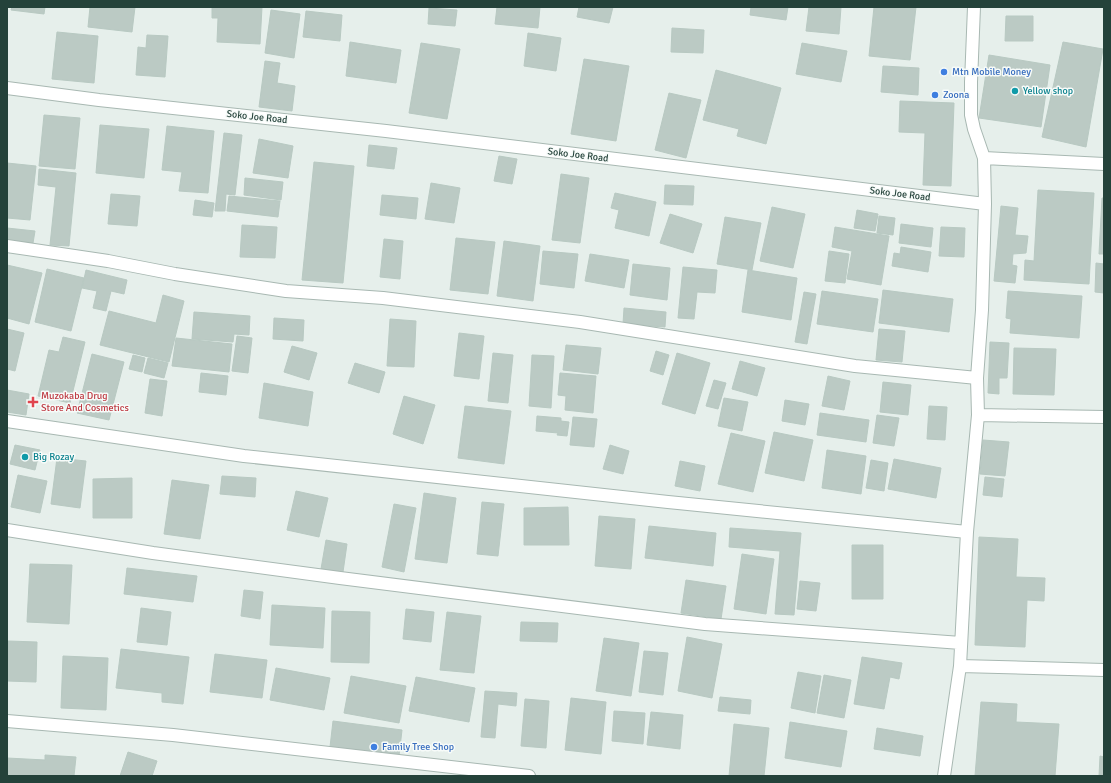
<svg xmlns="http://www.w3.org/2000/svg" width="1111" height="783" font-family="Signika,sans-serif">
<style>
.building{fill:#bbcac4;stroke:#b8c9c2}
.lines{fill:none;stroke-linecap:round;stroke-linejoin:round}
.street-casing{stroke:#a8b8b2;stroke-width:14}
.street{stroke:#fff;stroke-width:12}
.shop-dot{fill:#3f7fe0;stroke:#f7fbf9;stroke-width:1.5}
.culture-dot{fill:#0f9aa8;stroke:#f7fbf9;stroke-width:1.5}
.health-dot{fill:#e0444e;stroke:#f7fbf9;stroke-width:1.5}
.labels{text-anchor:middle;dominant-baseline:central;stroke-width:3;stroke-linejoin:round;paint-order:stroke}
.shop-label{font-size:10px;fill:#366cbe;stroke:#f7fbf9;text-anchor:start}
.culture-label{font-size:10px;fill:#0d838f;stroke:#f7fbf9;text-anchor:start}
.street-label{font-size:10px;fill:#24423a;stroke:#f7fbf9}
.health-label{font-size:10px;fill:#be3a42;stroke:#f7fbf9;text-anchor:start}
</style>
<rect width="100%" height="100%" fill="#e6efeb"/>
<path class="building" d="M12,7H45L44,14L11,10Z
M90,7H135L132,32L88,27Z
M212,7H262L260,44L217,42L218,18H212Z
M497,7H540L538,28L495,24Z
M579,7H613L609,23L577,17Z
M751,7H788L786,20L750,15Z
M809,7H841L839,34L806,31Z
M874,7H916L910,60L869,56Z
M429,8L457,10L455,26L428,24Z
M271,10L300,14L294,58L265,53Z
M306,11L342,15L340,41L303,37Z
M1006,16H1033V41H1005Z
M672,28L704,30L703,53L671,52Z
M57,32L98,36L94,83L52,79Z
M528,33L561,38L556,71L524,66Z
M147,35L168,36L165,77L136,75L138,47L146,48Z
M350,42L401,50L396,83L346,76Z
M1063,42L1103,49L1086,147L1042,137Z
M421,43L460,49L447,119L409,113Z
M802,43L847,51L841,82L796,74Z
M989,55L1050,65L1041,127L979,118Z
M584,59L629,66L616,141L571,134Z
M265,61L280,63L277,83L295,86L292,111L259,107Z
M883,66L919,68L918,95L881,92Z
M716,70L781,88L766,144L737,136L739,129L703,120Z
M669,93L701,100L686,158L655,150Z
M900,101L954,103L951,186L923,185L925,133L899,132Z
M44,115L80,118L75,169L39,166Z
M100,125L149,129L144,178L96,173Z
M167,126L214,131L208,193L179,191L182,172L162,170Z
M224,133L242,135L235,195L226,194L225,211H215Z
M259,139L293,146L288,178L253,173Z
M369,145L397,148L394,169L367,166Z
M499,156L517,159L512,184L494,181Z
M314,162L354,166L343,283L302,280Z
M7,163L36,166L30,220L7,218Z
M39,169L76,173L69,246L50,245L56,187L38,185Z
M561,174L589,178L580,243L552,240Z
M245,178L283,182L281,200L244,195Z
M431,183L460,188L454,223L425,219Z
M665,185L694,186L693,205L664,204Z
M1038,190L1094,193L1089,284L1024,280L1025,260L1034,261Z
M615,193L656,202L649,236L615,228L619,210L611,208Z
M111,194L140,196L137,226L108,224Z
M382,195L418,198L416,219L380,215Z
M229,196L280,201L278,217L227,211Z
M1102,198H1104V254H1099Z
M195,200L214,203L212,217L193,215Z
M1001,206L1018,208L1015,235L1028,236L1026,253L1013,254L1012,265L1017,266L1015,283L994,281Z
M772,207L805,214L793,268L760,261Z
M857,210L878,214L875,231L854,228Z
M670,214L702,224L693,253L660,243Z
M879,216L895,218L893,235L877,233Z
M725,217L761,223L752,270L717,264Z
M901,224L933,228L931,247L899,243Z
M242,225L277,227L275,258L240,257Z
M835,227L889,236L881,285L847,279L852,251L832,247Z
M941,227L965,228L964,257L939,256Z
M7,228L35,231L33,243L7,240Z
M456,238L495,242L488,294L450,290Z
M384,239L403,241L400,279L380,277Z
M504,241L540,246L533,301L497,296Z
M901,247L931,252L928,272L892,266L894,253L900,254Z
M543,251L578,254L574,288L540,284Z
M829,251L849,254L845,283L825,281Z
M590,254L629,260L624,288L585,281Z
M1096,263L1104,264V293L1095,292Z
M633,264L670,268L667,300L630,295Z
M7,265L42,273L29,324L7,318Z
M683,267L717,270L715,293L697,292L694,319L678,318Z
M47,269L84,278L71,331L35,322Z
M86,270L127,280L124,294L111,291L106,311L93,308L97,291L82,288Z
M748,270L797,278L791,320L742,312Z
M883,290L953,299L949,332L879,323Z
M822,291L878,299L873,332L817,324Z
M1008,291L1082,296L1079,338L1010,333L1011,319L1006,318Z
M804,292L816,294L807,344L795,342Z
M163,295L184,301L169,362L100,345L109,311L156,323Z
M624,308L666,312L665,327L623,324Z
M194,312L250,316L249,335L234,334L233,342L192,339Z
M274,318L304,320L303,341L273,339Z
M390,319L416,321L414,367L387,366Z
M7,329L24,333L15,371L7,369Z
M879,329L905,331L902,362L876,360Z
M459,333L484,336L479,379L454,376Z
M237,336L252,338L248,373L232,371Z
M63,337L85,342L70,403L38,396L49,350L59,352Z
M176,338L232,344L229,372L172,366Z
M990,342L1009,343L1007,378H999V394L988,393Z
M566,345L601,348L598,374L563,370Z
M292,346L317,353L309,380L284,372Z
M1014,348L1056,349L1054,395L1013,394Z
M656,351L669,355L663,375L650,371Z
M493,353L513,355L508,403L488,401Z
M677,353L710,363L695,414L662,404Z
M92,354L124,362L109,420L77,413Z
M133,355L145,358L142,372L129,369Z
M532,355L554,356L551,408L529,406Z
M148,358L168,363L164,378L144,373Z
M740,361L765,368L757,396L732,389Z
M355,363L385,372L379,393L348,383Z
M201,373L228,376L226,395L199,392Z
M560,373L596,376L593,413L565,410L566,396L558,395Z
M828,376L850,381L844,410L822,406Z
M150,379L167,381L162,416L145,413Z
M714,380L726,383L718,409L706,406Z
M883,382L911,385L908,415L880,412Z
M264,383L313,392L308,426L259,418Z
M7,390L29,394L26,415L7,412Z
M404,396L435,405L423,444L393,434Z
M724,398L748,402L742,431L718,426Z
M785,400L809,404L805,425L782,421Z
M465,406L511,411L504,464L458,458Z
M929,406L947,407L945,440L927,439Z
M820,413L869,420L866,442L817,435Z
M877,415L899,418L894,446L873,443Z
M537,416L561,418V421L569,422L567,436L557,435L558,433L536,431Z
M573,417L597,419L594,447L570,445Z
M774,432L813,440L804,481L765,473Z
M731,433L765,441L753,492L718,484Z
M983,440L1009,442L1005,476L980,474Z
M15,445L40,450L35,470L10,464Z
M610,445L629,451L623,474L603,469Z
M827,450L866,456L861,494L822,488Z
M57,458L86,461L80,508L51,504Z
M894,459L941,468L936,498L888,489Z
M871,460L888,463L884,491L866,488Z
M680,461L705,466L700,491L675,486Z
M18,475L47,481L40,513L11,507Z
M222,476L256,478L255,497L220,494Z
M985,477L1004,479L1002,497L983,495Z
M132,478V518H93V479Z
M172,480L209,485L200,539L164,534Z
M296,491L328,498L319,537L287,530Z
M424,493L456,498L447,563L415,559Z
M482,502L504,504L498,556L477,554Z
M394,504L416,508L404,572L382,567Z
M568,507L569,545H524V508Z
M599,516L635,519L631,569L595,566Z
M649,526L716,533L713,566L645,558Z
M730,528L801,533L794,615L775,614L780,551L729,547Z
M979,537L1018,539L1016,577L1045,578L1044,601L1027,600L1025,647L975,645Z
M326,540L347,544L343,572L321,569Z
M852,545H883V599H852Z
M742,554L774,559L766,614L734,609Z
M30,564L72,565L69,624L27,622Z
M127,568L197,576L193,602L124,594Z
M686,580L726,586L721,619L681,613Z
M800,581L820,583L816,611L797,609Z
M244,590L263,592L260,619L241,616Z
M272,605L325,608L323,648L270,645Z
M141,608L171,612L167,645L137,642Z
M406,609L434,612L431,642L403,639Z
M332,611L370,612L369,663L331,662Z
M447,612L481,616L474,673L440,670Z
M521,622L558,623L557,642L520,641Z
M687,637L722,644L712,698L678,691Z
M604,638L639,643L631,696L596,691Z
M8,641L37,642L36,682L7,681Z
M121,649L189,657L183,704L162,702V693L116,688Z
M644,651L668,653L663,695L639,692Z
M215,654L267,660L262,698L210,692Z
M63,656L108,658L106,710L61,708Z
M862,657L902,663L899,679L890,677L884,709L854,704Z
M276,668L330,678L324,710L270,700Z
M798,672L821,676L815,713L791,708Z
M824,675L851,680L844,718L817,713Z
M351,676L406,686L399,723L344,713Z
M416,677L475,688L469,722L409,711Z
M485,691L517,693L516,706L498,704L495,738L481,737Z
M720,697L751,700L750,714L718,711Z
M571,698L606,702L601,754L565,750Z
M525,699L549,701L546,748L521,746Z
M981,702L1017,704L1016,722L1059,724L1055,776H975Z
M614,711L645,713L643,744L612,741Z
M651,712L683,715L680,749L647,745Z
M333,721L402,730L399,756L330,747Z
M790,722L847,731L841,767L785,758Z
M734,724L769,728L764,776H729Z
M877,728L923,736L920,756L874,749Z
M128,752L157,761L152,776H120Z
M45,755L76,757L74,776H7V758L45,760Z
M1100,756L1104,757V776H1099Z"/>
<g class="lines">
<defs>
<path id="street" d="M974,7L971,82V115L974,129L984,158
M7,88L99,100L386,131L985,204L984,158L1104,164
M7,246L108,261L175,274L286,291L383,298L580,322L855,366L977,378
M978,415L1104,417
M7,421L244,456L668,502L967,532
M7,530L153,553L340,578L705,624L961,643
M960,666L1104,670
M7,721L173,735L529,776
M944,776L960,666L967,532L978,415L977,378L982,310L985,204"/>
</defs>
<use href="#street" class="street-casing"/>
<use href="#street" class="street"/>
</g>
<g class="shop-dot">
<circle cx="944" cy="72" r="4"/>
<circle cx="935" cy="95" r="4"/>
<circle cx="374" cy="747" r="4"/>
</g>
<g class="culture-dot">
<circle cx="1015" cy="91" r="4"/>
<circle cx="25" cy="457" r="4"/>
</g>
<path class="health-dot" d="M31 396h4v4h4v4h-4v4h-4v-4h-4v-4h4z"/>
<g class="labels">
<g class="shop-label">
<text x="952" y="72">Mtn Mobile Money</text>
<text x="943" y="95">Zoona</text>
<text x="382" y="747">Family Tree Shop</text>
</g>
<g class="culture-label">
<text x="1023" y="91">Yellow shop</text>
<text x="33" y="457">Big Rozay</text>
</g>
<g class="street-label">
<text transform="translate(257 117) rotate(6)">Soko Joe Road</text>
<text transform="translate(578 155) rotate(7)">Soko Joe Road</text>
<text transform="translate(900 194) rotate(7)">Soko Joe Road</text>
</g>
<g class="health-label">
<text x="41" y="396">Muzokaba Drug<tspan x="41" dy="12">Store And Cosmetics</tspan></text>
</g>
</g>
<rect width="1111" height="783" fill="none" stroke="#24423a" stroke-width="16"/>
</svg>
